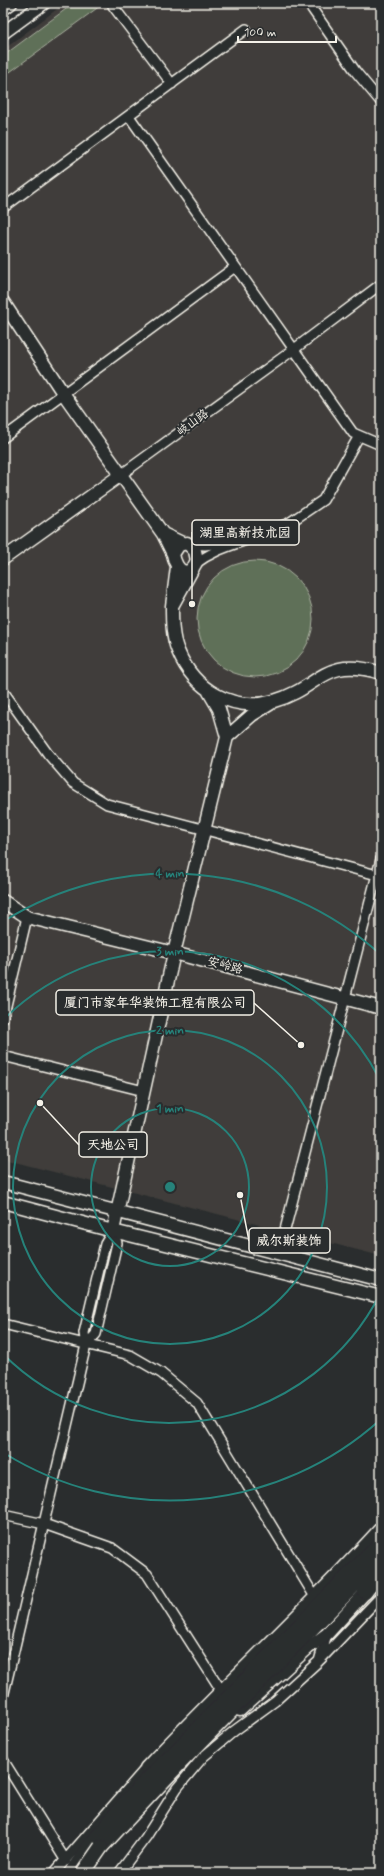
<svg xmlns="http://www.w3.org/2000/svg" width="384" height="1876" font-family="Mynerve,'LXGW WenKai TC',sans-serif">
<style>
.built{fill:#3f3d3a}
.green{fill:#5f7058;stroke:#aab0a0}
.lines{fill:none;stroke-linecap:round;stroke-linejoin:round}
.minor-casing{stroke:#f4f1e8;stroke-width:12}
.major-casing{stroke:#f4f1e8;stroke-width:15}
.highway-casing{stroke:#f4f1e8;stroke-width:17}
.minor{stroke:#2a2d2e;stroke-width:9}
.major{stroke:#2a2d2e;stroke-width:12}
.highway{stroke:#2a2d2e;stroke-width:14}
.highway-bridge-casing{stroke:#f4f1e8;stroke-width:17;stroke-linecap:butt}
.highway-bridge{stroke:#2a2d2e;stroke-width:14}
.ring{fill:none;stroke:#26827a;stroke-width:2}
.labels{text-anchor:middle;dominant-baseline:central;stroke-width:4;stroke-linejoin:round;paint-order:stroke}
.street-label{font-size:12px;fill:#f4f1e8;stroke:#2a2d2e}
.centre{fill:#26827a;stroke:#2a2d2e;stroke-width:2}
.ring-label{font-size:12px;text-anchor:middle;font-weight:bold;fill:#26827a;stroke:#2a2d2e;stroke-width:4;stroke-linejoin:round;paint-order:stroke}
.leader{fill:none;stroke:#f4f1e8;stroke-width:1.5}
.callout-dot{fill:#f4f1e8;stroke:#2a2d2e;stroke-width:1.5}
.callout{fill:#2a2d2e;stroke:#f4f1e8;stroke-width:1.5}
.callout-label{font-size:13px;text-anchor:middle;font-weight:bold;fill:#f4f1e8}
</style>
<rect width="100%" height="100%" fill="#2a2d2e"/>
<filter id="ink" filterUnits="userSpaceOnUse"><feTurbulence type="fractalNoise" baseFrequency=".025" numOctaves="2"/><feDisplacementMap in="SourceGraphic" scale="8" xChannelSelector="R" yChannelSelector="G"/><feConvolveMatrix kernelMatrix="1 2 1 2 8 2 1 2 1" color-interpolation-filters="sRGB"/></filter>
<g filter="url(#ink)">
<path class="built" d="M65,3H381V1256L3,1159V50Z"/>
<path class="green" d="M74,3H104L3,77V56Z
M197 619a58 58 0 1 1 116 0a58 58 0 1 1-116 0Z"/>
<g class="lines">
<defs>
<path id="minor" d="M308,3L356,72L381,102
M113,6L172,84
M129,116L353,433L381,445
M3,208L246,29
M3,438L235,267
M122,474L293,350L381,284
M249,539L289,523L323,500L359,436
M189,544L205,545L249,539C229,546 212,551 195,564
M3,691L48,754L73,783L107,804L381,876
M3,1018L27,917
M3,1056L144,1091
M279,1253L381,859
M3,1324L130,1355L161,1373L197,1403L315,1597
M86,1345L96,1334L117,1243L113,1231
M3,1515L44,1524L112,1548L147,1574L221,1690
M320,1660L381,1596
M3,1697L86,1345L84,1333L105,1244L113,1231
M3,1760L66,1861
M54,1873L146,1768
M119,1873L146,1837L177,1788L203,1757L234,1731L275,1701L319,1661L327,1634"/>
<path id="major" d="M3,9L11,3
M3,33L44,3
M3,302L63,393L163,534
M187,543L195,551L197,560C190,579 176,573 173,554L179,545Z
M173,554L163,534L182,543
M3,559L122,474
M177,567L172,606L193,568
M172,606C172,621 172,637 178,651C194,690 233,713 274,701C321,688 322,655 381,673
M209,692L219,709L227,737L252,715L270,704
M3,901L27,917L174,953L381,1008
M3,1182L381,1280
M3,1202L113,1231L381,1297
M113,1231L174,953L227,737
M240,1710L308,1648L327,1634L372,1585
M146,1768C223,1686 306,1611 381,1528"/>
<path id="highway" d="M365,1592L381,1569
M101,1847L181,1762L381,1558
M71,1873L92,1843L126,1801L381,1542"/>
</defs>
<use href="#minor" class="minor-casing"/>
<use href="#major" class="major-casing"/>
<use href="#highway" class="highway-casing"/>
<use href="#minor" class="minor"/>
<use href="#major" class="major"/>
<use href="#highway" class="highway"/>
<defs>
<path id="highway-bridge" d="M83,1873L101,1847"/>
</defs>
<use href="#highway-bridge" class="highway-bridge-casing"/>
<use href="#highway-bridge" class="highway-bridge"/>
</g>
</g>
<g class="ring">
<circle cx="170" cy="1187" r="79"/>
<circle cx="170" cy="1187" r="157"/>
<path d="M380 1294A236 236 0 0 1 3 1354M3 1020A236 236 0 0 1 380 1080"/>
<path d="M380 1420A314 314 0 0 1 4 1453M4 921A314 314 0 0 1 380 954"/>
</g>
<g class="labels">
<g class="street-label">
<text transform="translate(193 423) rotate(-36)">岐山路</text>
<text transform="translate(225 966) rotate(15)">安岭路</text>
</g>
</g>
<circle cx="170" cy="1187" r="6" class="centre"/>
<g class="ring-label">
<text x="170" y="877">4 min</text>
<text x="170" y="955">3 min</text>
<text x="170" y="1034">2 min</text>
<text x="170" y="1112">1 min</text>
</g>
<path class="leader" d="M192 604L192 532M301 1045L254 1003M40 1103L79 1145M240 1195L249 1241"/>
<g class="callout-dot">
<circle cx="192" cy="604" r="4"/>
<circle cx="301" cy="1045" r="4"/>
<circle cx="40" cy="1103" r="4"/>
<circle cx="240" cy="1195" r="4"/>
</g>
<g class="callout">
<rect x="192" y="520" width="107" height="25" rx="4"/>
<rect x="56" y="990" width="198" height="25" rx="4"/>
<rect x="79" y="1132" width="68" height="25" rx="4"/>
<rect x="249" y="1228" width="81" height="25" rx="4"/>
</g>
<g class="callout-label">
<text x="245" y="537">湖里高新技术园</text>
<text x="155" y="1007">厦门市家年华装饰工程有限公司</text>
<text x="113" y="1149">天地公司</text>
<text x="289" y="1245">威尔斯装饰</text>
</g>
<rect width="384" height="1876" fill="none" stroke="#2a2d2e" stroke-width="16"/>
<rect x="8" y="8" width="368" height="1860" fill="none" stroke="#f4f1e8" stroke-width="1.5" filter="url(#ink)"/>
<path d="M238 36v6h98v-6" fill="none" stroke="#f4f1e8" stroke-width="2"/>
<text x="244" y="36" font-size="12" fill="#f4f1e8" stroke="#2a2d2e" stroke-width="3" paint-order="stroke">100 m</text>
</svg>
